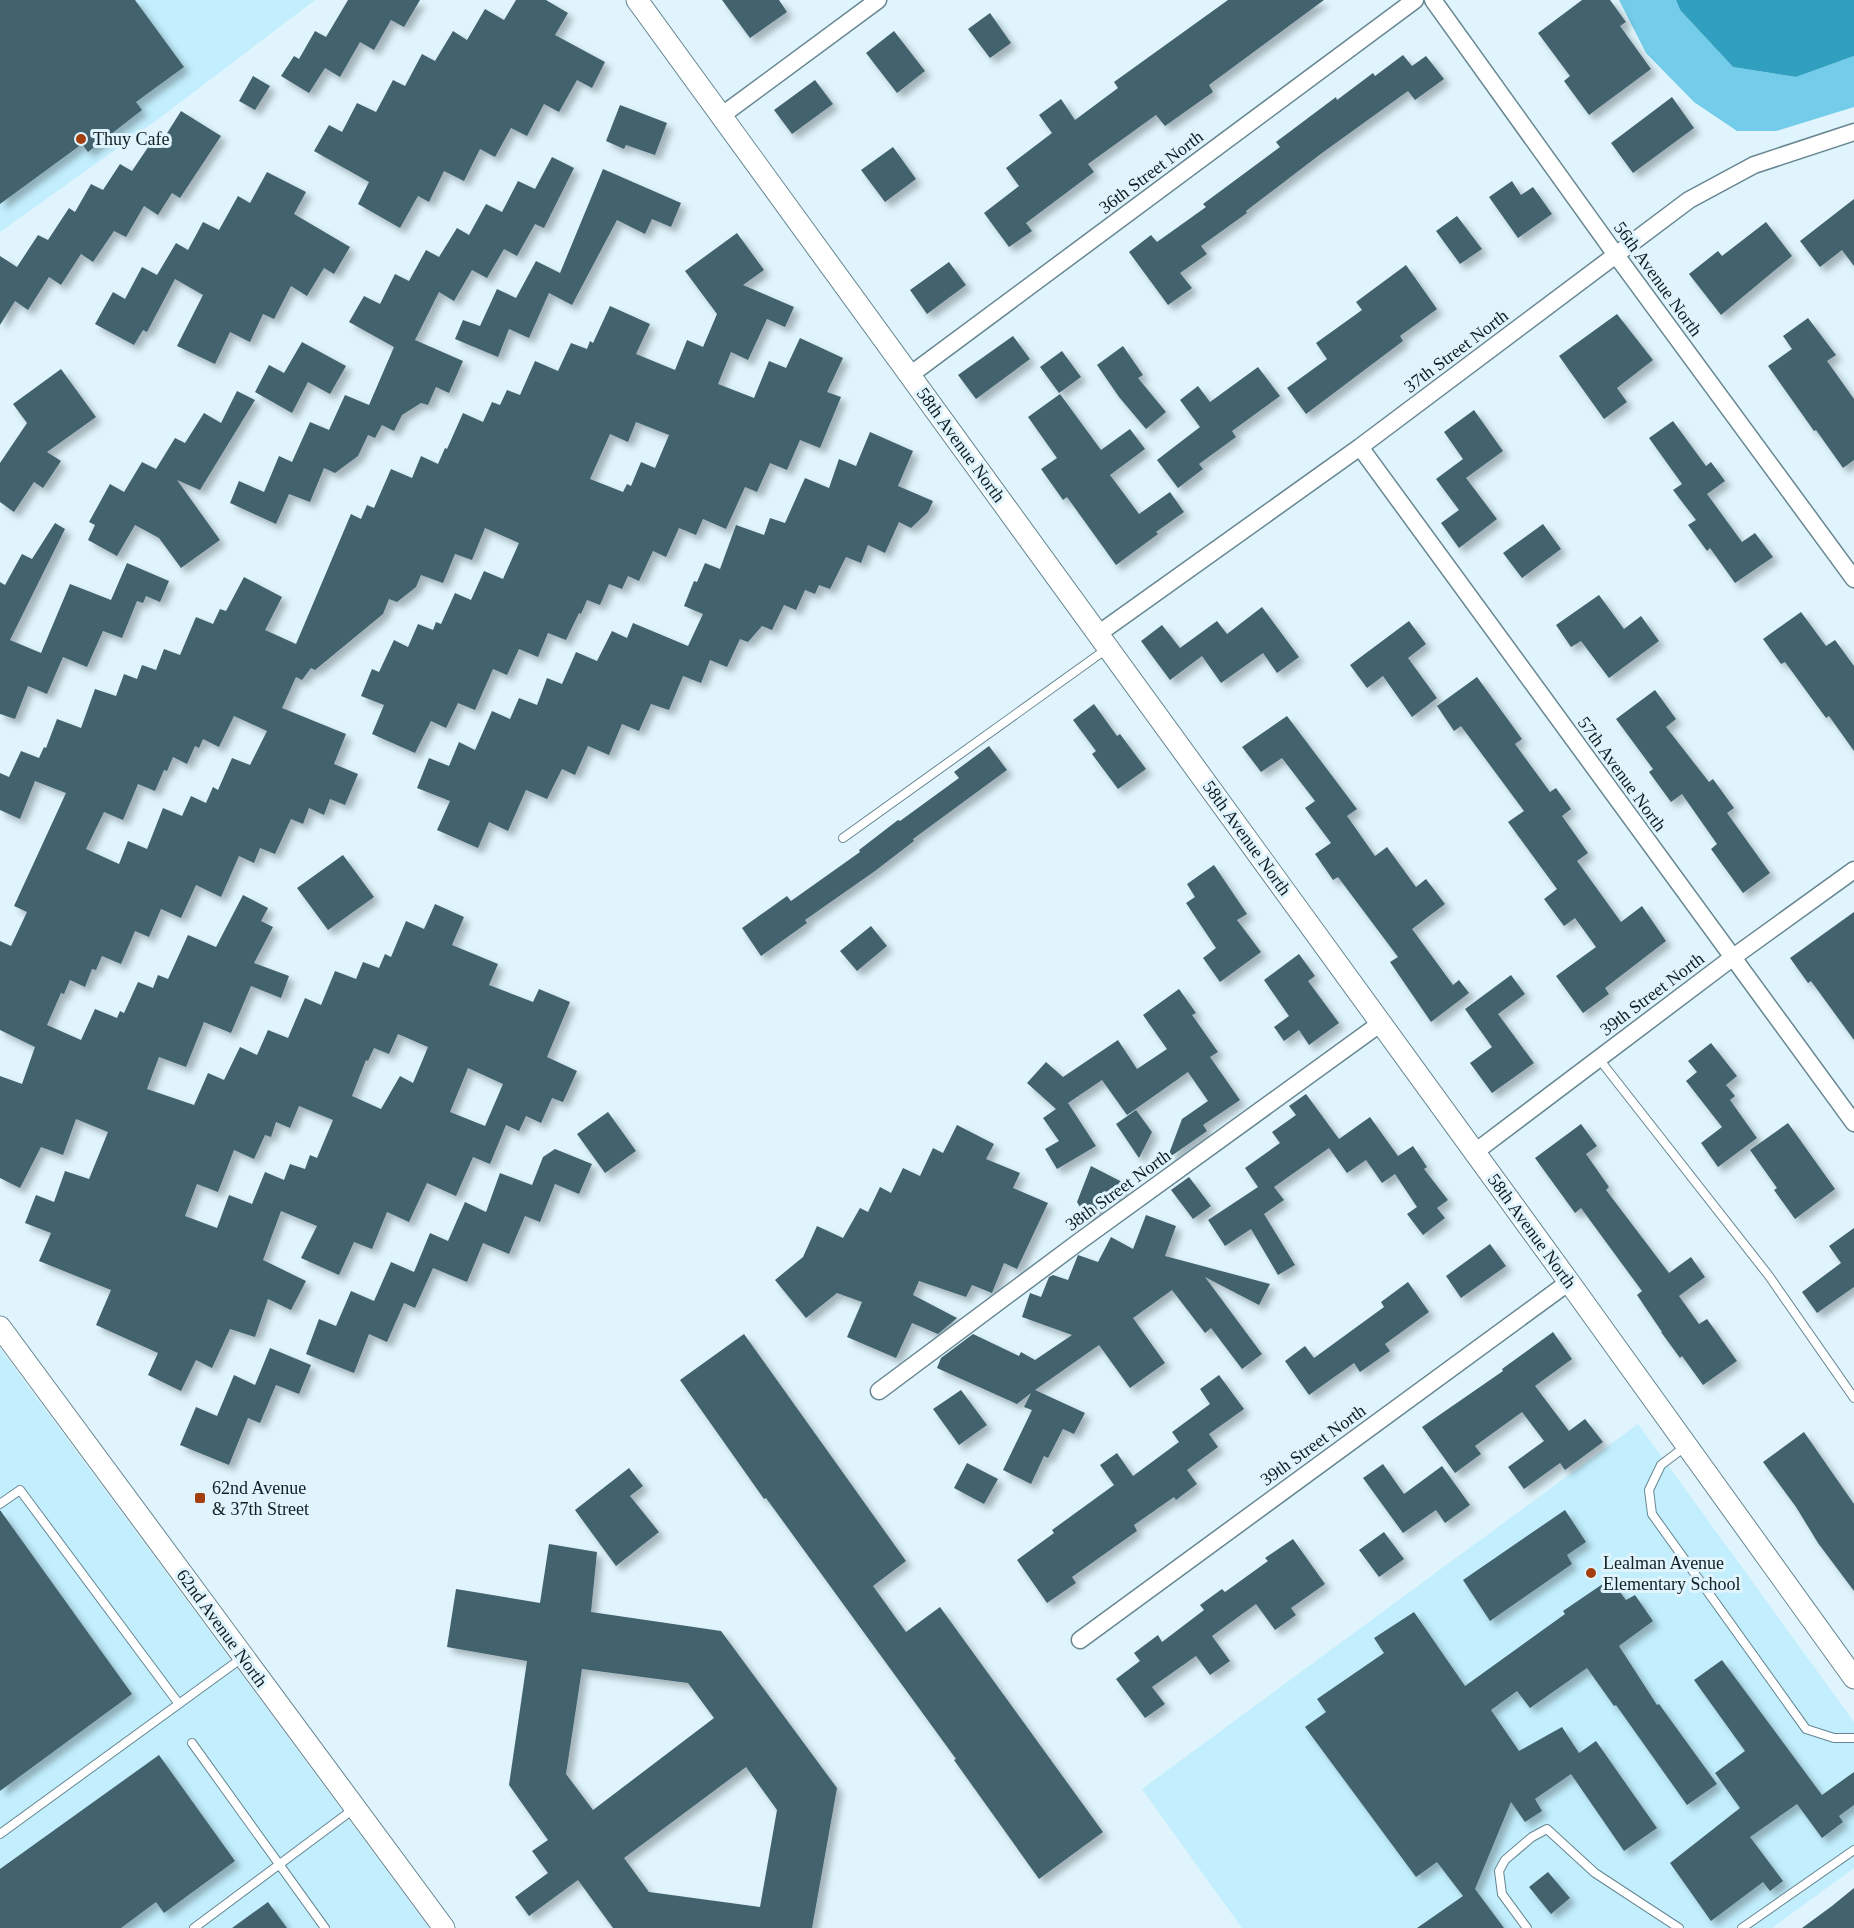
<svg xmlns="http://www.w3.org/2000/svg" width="1854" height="1928" font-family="'Times New Roman',serif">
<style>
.built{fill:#c2eefd}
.green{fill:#73cce9}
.water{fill:#319fbf}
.building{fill:#43626d;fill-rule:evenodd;filter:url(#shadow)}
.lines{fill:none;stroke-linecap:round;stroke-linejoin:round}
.service-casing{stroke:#668691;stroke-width:10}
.minor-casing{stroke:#668691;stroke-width:19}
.tertiary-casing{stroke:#668691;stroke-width:23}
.service{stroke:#fff;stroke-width:8}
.minor{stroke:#fff;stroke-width:16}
.tertiary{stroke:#fff;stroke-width:21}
.poi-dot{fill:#a33f0e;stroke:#dff4fc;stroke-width:2}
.labels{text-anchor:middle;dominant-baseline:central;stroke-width:6;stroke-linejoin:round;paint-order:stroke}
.poi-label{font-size:18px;fill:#111e22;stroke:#dff4fc;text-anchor:start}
.street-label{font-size:18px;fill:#111e22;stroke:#dff4fc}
</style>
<defs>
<filter id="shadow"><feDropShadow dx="5.5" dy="5.5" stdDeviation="3" flood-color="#0004"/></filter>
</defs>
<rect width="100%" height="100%" fill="#dff4fc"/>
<path class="built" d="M0,0H315L161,117L0,232Z
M0,1348L27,1385L429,1928H0Z
M1638,1424L1854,1722V1868L1772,1928H1242L1142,1789Z"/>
<path class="green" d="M1619,0H1676L1680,10L1733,67L1796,77L1854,56V107L1776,131H1737L1694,102L1646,53Z"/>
<path class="water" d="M1676,0H1854V56L1796,77L1733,67L1680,10Z"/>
<path class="building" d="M0,0H135L184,67L136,102L142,110L88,152L82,144L0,204Z
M348,0H420L404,27L391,20L374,50L360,42L340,77L325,68L309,93L281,76L294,56L299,59L315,31L326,37Z
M516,0H546L568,13L555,35L605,62L592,88L577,80L559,112L544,104L527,136L511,128L495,157L480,149L464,181L444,171L429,202L418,196L400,228L358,204L369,182L314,151L329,125L342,132L357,103L376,112L393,80L405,86L422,54L435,61L453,31L467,40L485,9L504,20Z
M722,0H779L787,12L750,38Z
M1228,0H1324L1209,85L1213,92L1165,126L1156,115L1088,164L1094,172L1026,223L1032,231L1009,247L984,213L1019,186L1006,168L1052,133L1039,115L1061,99L1075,120L1118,88L1114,82Z
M1582,0H1610L1626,22L1620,26L1651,69L1589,115L1564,81L1570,76L1538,33Z
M990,13L1011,43L990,58L968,29Z
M894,31L925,71L897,93L866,53Z
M1403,55L1412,66L1426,56L1444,79L1415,100L1408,91L1322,153L1246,211L1247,213L1201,246L1207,254L1180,273L1192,288L1168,305L1129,252L1151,235L1157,242L1206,207L1203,204L1280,147L1276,142L1336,97L1337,100L1373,73L1375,76Z
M253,76L270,86L255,110L239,101Z
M815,80L833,104L792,134L774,110Z
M1672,97L1694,128L1633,173L1611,143Z
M620,105L667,123L655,155L626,145L624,149L606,141Z
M181,111L221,136L180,198L172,193L158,215L144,206L126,237L114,231L93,262L81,254L61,285L49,277L28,310L15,301L0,325V256L17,267L38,235L48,240L69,208L75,212L91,184L103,190L120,164L132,171L159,131L164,138Z
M893,147L916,179L885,202L861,170Z
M552,157L574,168L544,228L535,224L517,256L504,249L487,278L472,270L454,301L439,292L415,340L463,361L449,393L436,387L428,405L421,403L402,415L394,431L382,425L375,438L368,435L358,456L335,473L324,468L310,502L289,494L276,524L230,503L239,481L264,492L279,456L292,462L310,422L329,430L345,395L369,405L394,347L349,322L364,296L380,304L395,274L409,281L426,250L439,257L457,228L469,235L486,204L502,212L518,181L535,189Z
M603,169L681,203L671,227L652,219L645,234L617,220L572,305L549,293L529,338L509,329L498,357L455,339L463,320L480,326L497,289L516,298L536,261L560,273Z
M267,172L306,192L294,214L350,247L334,274L324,268L307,296L291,286L274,319L263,314L250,342L230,332L215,364L177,346L203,295L175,279L147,332L143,330L134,345L95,324L113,292L125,299L142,267L157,275L176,243L188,250L203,222L219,230L238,196L250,203Z
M1512,181L1521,195L1533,187L1552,214L1518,238L1489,197Z
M1854,199V266L1842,250L1820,267L1800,241Z
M1457,216L1482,249L1460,264L1436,231Z
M1766,222L1792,256L1721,315L1689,274L1718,251L1722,256Z
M737,233L764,270L743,285L794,307L785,327L767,319L748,360L731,352L718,384L754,398L769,361L786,368L800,338L843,358L827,392L841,397L820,448L800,440L787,470L770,463L757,492L745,487L726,529L703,519L696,535L679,528L666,557L653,551L639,581L628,576L622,589L609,584L600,605L587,600L581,614L579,613L566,640L548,633L538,657L519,649L507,675L493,669L475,710L458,703L446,728L431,721L415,753L372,734L384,705L361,696L372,669L379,672L394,640L408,647L418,624L433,630L436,622L441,624L455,593L471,600L484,571L503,579L519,543L485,528L472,560L455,554L443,583L421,575L416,587L397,602L389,599L383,614L315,670L311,668L302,680L296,677L282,708L346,734L334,764L358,774L345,805L330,799L324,815L309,808L303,824L291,819L275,854L260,848L254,863L239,856L221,897L196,885L181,918L161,909L149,937L135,931L121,964L102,956L96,970L92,969L85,987L70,980L64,994L61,993L47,1025L81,1040L95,1009L117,1018L120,1011L124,1013L138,982L153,988L158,975L168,979L188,935L216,947L243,895L268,908L261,921L273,927L254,963L289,976L281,998L251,986L231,1033L204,1022L186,1067L159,1057L147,1089L194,1105L208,1073L224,1080L240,1047L257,1055L268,1030L288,1038L305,998L321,1005L335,971L356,979L363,962L379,968L385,954L391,957L406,921L424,929L435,904L464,917L452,945L498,964L489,985L533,1002L539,989L570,1002L547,1057L577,1071L563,1102L552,1098L541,1123L526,1116L519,1131L506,1125L490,1164L473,1157L456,1196L427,1183L409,1222L387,1212L372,1249L354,1242L339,1275L301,1258L317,1226L281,1211L263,1260L306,1281L291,1310L268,1299L255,1337L230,1329L212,1368L196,1360L181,1391L148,1375L158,1353L96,1325L111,1290L39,1261L51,1233L25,1223L36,1195L54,1202L65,1171L89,1179L108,1132L76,1119L63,1155L41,1147L20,1188L0,1178V1076L22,1084L35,1047L0,1030V941L11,946L27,912L14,906L66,793L35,781L20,819L0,810V773L9,777L21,751L39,758L44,747L46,748L57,719L81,728L95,689L116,696L124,674L137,679L142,665L156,670L164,649L180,655L196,617L213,624L220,609L226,611L244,577L282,597L265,630L296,644L351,514L361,519L367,505L374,508L391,469L412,478L421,456L438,464L445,448L447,449L463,413L483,422L492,402L500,405L507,390L520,395L535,361L558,371L571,343L587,349L590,341L593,343L610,306L650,324L636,354L675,370L687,340L703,347L717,314L685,271ZM636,422L669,435L655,468L641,462L631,486L627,484L623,492L590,479L610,434L628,442ZM234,716L267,731L250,765L232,758L218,790L213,787L206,803L191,796L182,816L163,808L147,849L128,841L119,864L86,849L104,812L123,820L138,784L155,791L164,770L167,771L173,757L187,764L195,746L199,748L203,739L219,747ZM398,1034L428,1047L413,1083L400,1076L381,1109L352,1096L366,1060L368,1061L374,1048L389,1054ZM468,1068L503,1084L485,1126L450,1112ZM299,1106L333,1120L317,1158L310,1155L305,1169L290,1164L284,1180L265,1172L252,1204L229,1195L217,1228L185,1216L197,1184L218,1192L234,1150L254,1159L265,1135L271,1137L276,1122L290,1128Z
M949,262L966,285L927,314L910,290Z
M1406,265L1437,309L1400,336L1403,341L1306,414L1287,388L1327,359L1316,343L1362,310L1356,302Z
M1617,314L1653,360L1617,388L1627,402L1604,419L1559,356Z
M1808,318L1836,355L1827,361L1854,399V460L1843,468L1816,430L1814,431L1768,366L1792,349L1783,336Z
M1013,336L1030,359L976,399L958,375Z
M302,342L346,366L330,394L308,382L292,413L255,392L269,365L284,373Z
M1123,346L1143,375L1138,378L1166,412L1146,429L1119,397L1097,365Z
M1062,351L1081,377L1059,393L1040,367Z
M1258,367L1280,396L1232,431L1236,437L1199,464L1203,469L1178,488L1157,460L1200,427L1180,400L1198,386L1210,402Z
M61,369L96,417L47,452L61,461L43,488L34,482L14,512L0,502V463L27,423L13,404Z
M237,391L255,400L200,490L177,480L220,540L181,568L159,538L135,525L117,556L88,540L95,525L89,522L110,484L124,492L142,462L156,469L175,438L185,443L204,413L221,423Z
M1060,394L1101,450L1130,429L1145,449L1110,475L1139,514L1170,492L1184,512L1156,532L1158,534L1116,565L1067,497L1063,500L1041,469L1057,458L1028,417Z
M1474,410L1503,451L1466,478L1497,519L1459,548L1441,523L1459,510L1436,479L1463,459L1444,432Z
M1673,421L1706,466L1711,462L1725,481L1707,494L1742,542L1755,533L1773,557L1735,583L1710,548L1707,551L1688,525L1696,520L1673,490L1682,484L1649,438Z
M870,432L913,451L898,486L933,501L928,512L911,528L899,522L885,553L868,545L861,563L846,557L830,589L819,585L815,594L805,590L796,610L784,605L772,630L762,626L748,642L740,639L727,667L710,660L701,683L683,676L669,710L651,704L639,731L622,724L609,755L588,746L575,775L562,769L547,799L526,790L508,831L489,822L478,848L437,830L450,801L417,788L429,758L449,766L459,742L475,750L492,711L510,719L519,698L537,705L547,678L562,684L576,652L597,661L612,631L627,638L633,623L688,646L703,614L684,606L694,581L697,582L705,563L720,569L736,525L764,535L770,518L785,523L805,478L829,488L839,459L856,466Z
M55,523L65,529L10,640L41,653L70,584L111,600L127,563L169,581L160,602L146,596L143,603L137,601L122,638L103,631L87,667L63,657L47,694L28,686L15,719L0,714V582L5,585L22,554L32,559Z
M1543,524L1561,549L1522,578L1503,553Z
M1599,595L1624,629L1641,616L1659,641L1609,678L1581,641L1571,647L1556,625Z
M1262,607L1299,657L1277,673L1263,653L1221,683L1202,656L1170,680L1141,641L1162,625L1180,648L1217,621L1227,634Z
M1801,612L1826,646L1835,640L1854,666V751L1829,716L1826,718L1785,662L1781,664L1763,639Z
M1409,621L1426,644L1408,658L1437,698L1412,717L1383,676L1367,688L1350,665Z
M1477,677L1522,739L1515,744L1550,792L1556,788L1571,809L1562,816L1588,853L1577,861L1621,922L1642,906L1666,941L1605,988L1609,994L1583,1013L1556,976L1596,947L1575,918L1564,926L1544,899L1557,889L1508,822L1524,811L1461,726L1454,731L1437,706Z
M1655,690L1676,719L1666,727L1709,782L1713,779L1734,808L1727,813L1770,873L1743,893L1711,849L1717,844L1682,794L1671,802L1649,772L1653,769L1616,719Z
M1094,704L1117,736L1120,734L1146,769L1118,789L1092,754L1096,751L1073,720Z
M1287,716L1357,809L1347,816L1375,856L1387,847L1416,887L1426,879L1445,904L1412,929L1453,985L1459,980L1469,993L1431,1022L1390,962L1398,957L1338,877L1333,880L1315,854L1331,843L1305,808L1315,801L1282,758L1261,772L1242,747Z
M989,746L1007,770L913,839L914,841L875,871L805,920L807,923L761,956L742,928L787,896L791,901L860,852L859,850L898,820L900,821L959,778L954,772Z
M343,855L374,897L328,930L297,888Z
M1214,865L1247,914L1237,920L1261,952L1220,982L1203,958L1216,948L1186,903L1195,897L1187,884Z
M1854,912V1040L1811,981L1808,983L1790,958Z
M871,926L887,946L857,971L840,951Z
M1299,954L1315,976L1308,981L1339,1023L1309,1045L1299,1030L1284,1041L1274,1027L1289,1016L1264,980Z
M1511,975L1525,994L1498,1014L1534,1063L1492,1093L1470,1063L1492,1047L1465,1009Z
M1179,989L1196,1013L1192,1015L1218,1052L1210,1057L1240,1100L1203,1125L1207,1131L1167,1159L1182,1119L1208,1101L1188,1072L1127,1115L1102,1080L1068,1103L1096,1146L1057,1169L1045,1149L1059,1141L1043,1118L1056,1109L1027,1083L1046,1062L1063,1077L1118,1040L1137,1069L1167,1049L1143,1015Z
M1711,1043L1737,1076L1726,1085L1735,1096L1730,1100L1757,1138L1718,1167L1701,1143L1722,1127L1686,1081L1697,1072L1688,1061Z
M1306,1094L1339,1139L1370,1117L1398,1156L1413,1146L1427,1167L1424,1169L1448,1200L1437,1208L1445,1218L1423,1235L1407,1214L1417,1207L1395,1174L1382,1183L1366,1160L1347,1173L1329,1148L1274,1187L1284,1200L1264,1214L1295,1265L1278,1275L1251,1229L1225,1246L1208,1220L1258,1187L1245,1168L1280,1143L1272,1132L1296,1115L1289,1106Z
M1136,1110L1152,1132L1139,1158L1116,1124Z
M608,1112L636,1151L605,1173L577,1134Z
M1788,1123L1835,1189L1795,1219L1774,1190L1777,1188L1750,1150Z
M1581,1124L1597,1146L1586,1154L1609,1187L1606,1190L1669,1273L1691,1257L1705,1277L1679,1296L1699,1324L1707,1319L1737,1361L1703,1385L1682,1356L1680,1358L1661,1332H1662L1637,1295L1642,1291L1614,1253L1581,1208L1575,1213L1535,1158Z
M957,1125L994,1144L986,1159L1020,1173L1013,1188L1048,1203L1017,1269L1004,1263L992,1293L972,1285L966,1297L919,1281L913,1295L957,1318L938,1334L912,1323L896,1358L847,1337L862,1302L837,1293L806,1318L775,1280L803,1257L817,1226L843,1238L860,1208L868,1212L880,1187L891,1193L903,1168L920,1176L933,1148L943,1153Z
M555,1149L592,1164L579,1194L555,1184L540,1222L525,1216L509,1254L483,1243L467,1282L433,1268L415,1308L404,1303L387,1342L369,1334L354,1373L306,1354L319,1319L336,1326L351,1291L374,1301L391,1262L414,1272L430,1233L448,1241L465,1202L486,1212L500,1173L532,1185L543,1157Z
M1091,1166L1126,1184L1118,1201L1106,1195L1096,1216L1089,1222L1077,1202Z
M1189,1177L1211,1206L1193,1219L1171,1190Z
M1146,1215L1176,1226L1165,1256L1270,1284L1259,1305L1205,1277L1262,1354L1242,1369L1211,1328L1205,1333L1172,1290L1133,1318L1165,1363L1130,1388L1099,1345L1035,1390L1085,1413L1074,1434L1063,1429L1048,1458L1044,1456L1031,1484L1003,1470L1032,1410L1024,1407L1031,1393L1017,1404L937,1368L941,1358L973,1334L1019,1356L1021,1352L1035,1360L1072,1335L1022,1317L1030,1293L1041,1297L1049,1277L1053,1275L1068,1280L1078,1255L1098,1262L1111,1237L1133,1249Z
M1854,1228V1287L1817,1313L1802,1292L1841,1263L1829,1246Z
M1490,1244L1506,1266L1461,1298L1446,1276Z
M1408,1282L1429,1312L1385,1344L1390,1351L1360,1372L1354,1363L1309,1395L1285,1361L1305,1346L1314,1358L1384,1307L1381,1302Z
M1553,1332L1572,1359L1535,1386L1569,1431L1585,1419L1603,1442L1565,1470L1560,1463L1524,1489L1508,1467L1544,1441L1522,1412L1475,1446L1481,1454L1455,1473L1422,1427L1503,1371L1502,1369Z
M744,1334L906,1561L873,1586L906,1632L940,1607L1103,1832L1039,1879L954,1760L956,1759L766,1498L764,1499L680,1380Z
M270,1348L311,1365L299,1394L276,1385L260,1423L248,1418L229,1465L180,1445L196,1407L217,1416L234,1375L255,1385Z
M1219,1375L1244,1409L1209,1434L1218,1447L1187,1470L1197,1484L1176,1500L1174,1497L1134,1525L1137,1531L1072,1577L1076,1583L1047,1603L1017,1560L1054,1533L1052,1530L1114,1485L1100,1465L1117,1453L1133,1476L1179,1442L1172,1432L1210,1404L1200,1389Z
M961,1390L987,1425L959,1445L933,1409Z
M1804,1432L1854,1504V1591L1818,1543L1796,1507L1763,1462Z
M967,1463L998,1479L984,1504L954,1488Z
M1383,1464L1404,1494L1442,1466L1470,1505L1445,1523L1436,1510L1403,1533L1363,1478Z
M629,1468L643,1486L630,1496L659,1532L616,1566L575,1510Z
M0,1510L132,1694L0,1791Z
M1565,1510L1586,1542L1567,1555L1572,1564L1490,1621L1463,1580Z
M1384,1532L1404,1559L1379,1577L1359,1550Z
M1293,1539L1325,1584L1291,1608L1296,1615L1275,1630L1256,1604L1212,1636L1230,1661L1210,1675L1196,1656L1152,1687L1165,1704L1145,1718L1116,1679L1140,1661L1134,1653L1158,1635L1162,1642L1204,1610L1200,1605L1222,1589L1225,1592L1268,1561L1265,1558Z
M549,1544L597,1552L591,1612L721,1631L837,1788L812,1928H613L578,1880L529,1916L515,1897L548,1873L532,1851L548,1840L509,1785L527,1661L447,1647L456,1589L540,1603ZM582,1669L688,1683L714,1718L593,1810L566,1774ZM746,1767L777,1810L760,1907L649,1892L624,1858Z
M1610,1579L1626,1600L1635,1595L1653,1621L1619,1646L1657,1705L1659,1704L1717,1784L1687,1805L1616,1705L1614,1706L1587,1668L1530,1708L1517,1691L1491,1710L1519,1751L1562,1727L1579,1753L1596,1741L1657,1828L1624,1851L1571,1774L1535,1799L1542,1811L1525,1822L1511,1802L1475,1889L1504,1928H1417L1463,1896L1437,1862L1416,1877L1305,1727L1326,1712L1317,1699L1384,1653L1374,1638L1414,1612L1465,1686L1565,1614L1563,1611Z
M1722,1660L1822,1795L1854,1772V1805L1839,1816L1843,1822L1822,1838L1797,1804L1750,1837L1783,1881L1770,1891L1763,1882L1711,1921L1670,1863L1740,1808L1715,1773L1745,1751L1694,1680Z
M159,1755L235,1861L164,1913L156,1902L121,1928H0V1869Z
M1548,1872L1570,1898L1551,1914L1529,1887Z
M1854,1888V1928H1802L1832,1906Z
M268,1902L287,1928H232Z"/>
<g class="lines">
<defs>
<path id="service" d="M843,838L1108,648
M1599,1059L1769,1276L1854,1398
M1686,1446L1661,1465L1649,1490L1652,1514L1806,1729L1834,1738H1854
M0,1504L20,1490L179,1704
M192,1743L325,1928
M0,1834L242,1658
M194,1928L355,1808
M1527,1928L1502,1894L1499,1871L1505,1860L1532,1837L1547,1829L1595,1873L1679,1928
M1742,1928L1854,1850"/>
<path id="minor" d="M1433,0L1616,255L1854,579
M721,116L878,0
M910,375L1415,0
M1360,447L1854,1123
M1098,634L1360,447L1689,200L1754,165L1854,132
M1475,1152L1732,958L1854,870
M879,1391L1080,1241L1381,1023
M1080,1640L1569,1282"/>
<path id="tertiary" d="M637,0L1569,1282L1854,1678
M0,1327L444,1928"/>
</defs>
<use href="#service" class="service-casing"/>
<use href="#minor" class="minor-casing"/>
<use href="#tertiary" class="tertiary-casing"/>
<use href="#service" class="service"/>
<use href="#minor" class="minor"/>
<use href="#tertiary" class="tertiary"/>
</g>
<g class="poi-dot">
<circle cx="81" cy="139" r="6"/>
<rect x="194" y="1492" width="12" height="12" rx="3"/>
<circle cx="1591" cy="1573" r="6"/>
</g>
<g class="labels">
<g class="poi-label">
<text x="93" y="139">Thuy Cafe</text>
<text x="212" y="1488">62nd Avenue<tspan x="212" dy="21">&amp; 37th Street</tspan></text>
<text x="1603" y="1563">Lealman Avenue<tspan x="1603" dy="21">Elementary School</tspan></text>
</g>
<g class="street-label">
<text transform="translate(1151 172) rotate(-37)">36th Street North</text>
<text transform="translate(1658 279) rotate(54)">56th Avenue North</text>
<text transform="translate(1456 351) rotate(-37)">37th Street North</text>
<text transform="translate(961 445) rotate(54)">58th Avenue North</text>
<text transform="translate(1622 774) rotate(54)">57th Avenue North</text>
<text transform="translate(1247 838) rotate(54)">58th Avenue North</text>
<text transform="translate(1652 994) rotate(-37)">39th Street North</text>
<text transform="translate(1118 1190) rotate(-36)">38th Street North</text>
<text transform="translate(1532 1231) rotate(54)">58th Avenue North</text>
<text transform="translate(1313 1445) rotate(-36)">39th Street North</text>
<text transform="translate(222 1628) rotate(54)">62nd Avenue North</text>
</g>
</g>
</svg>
